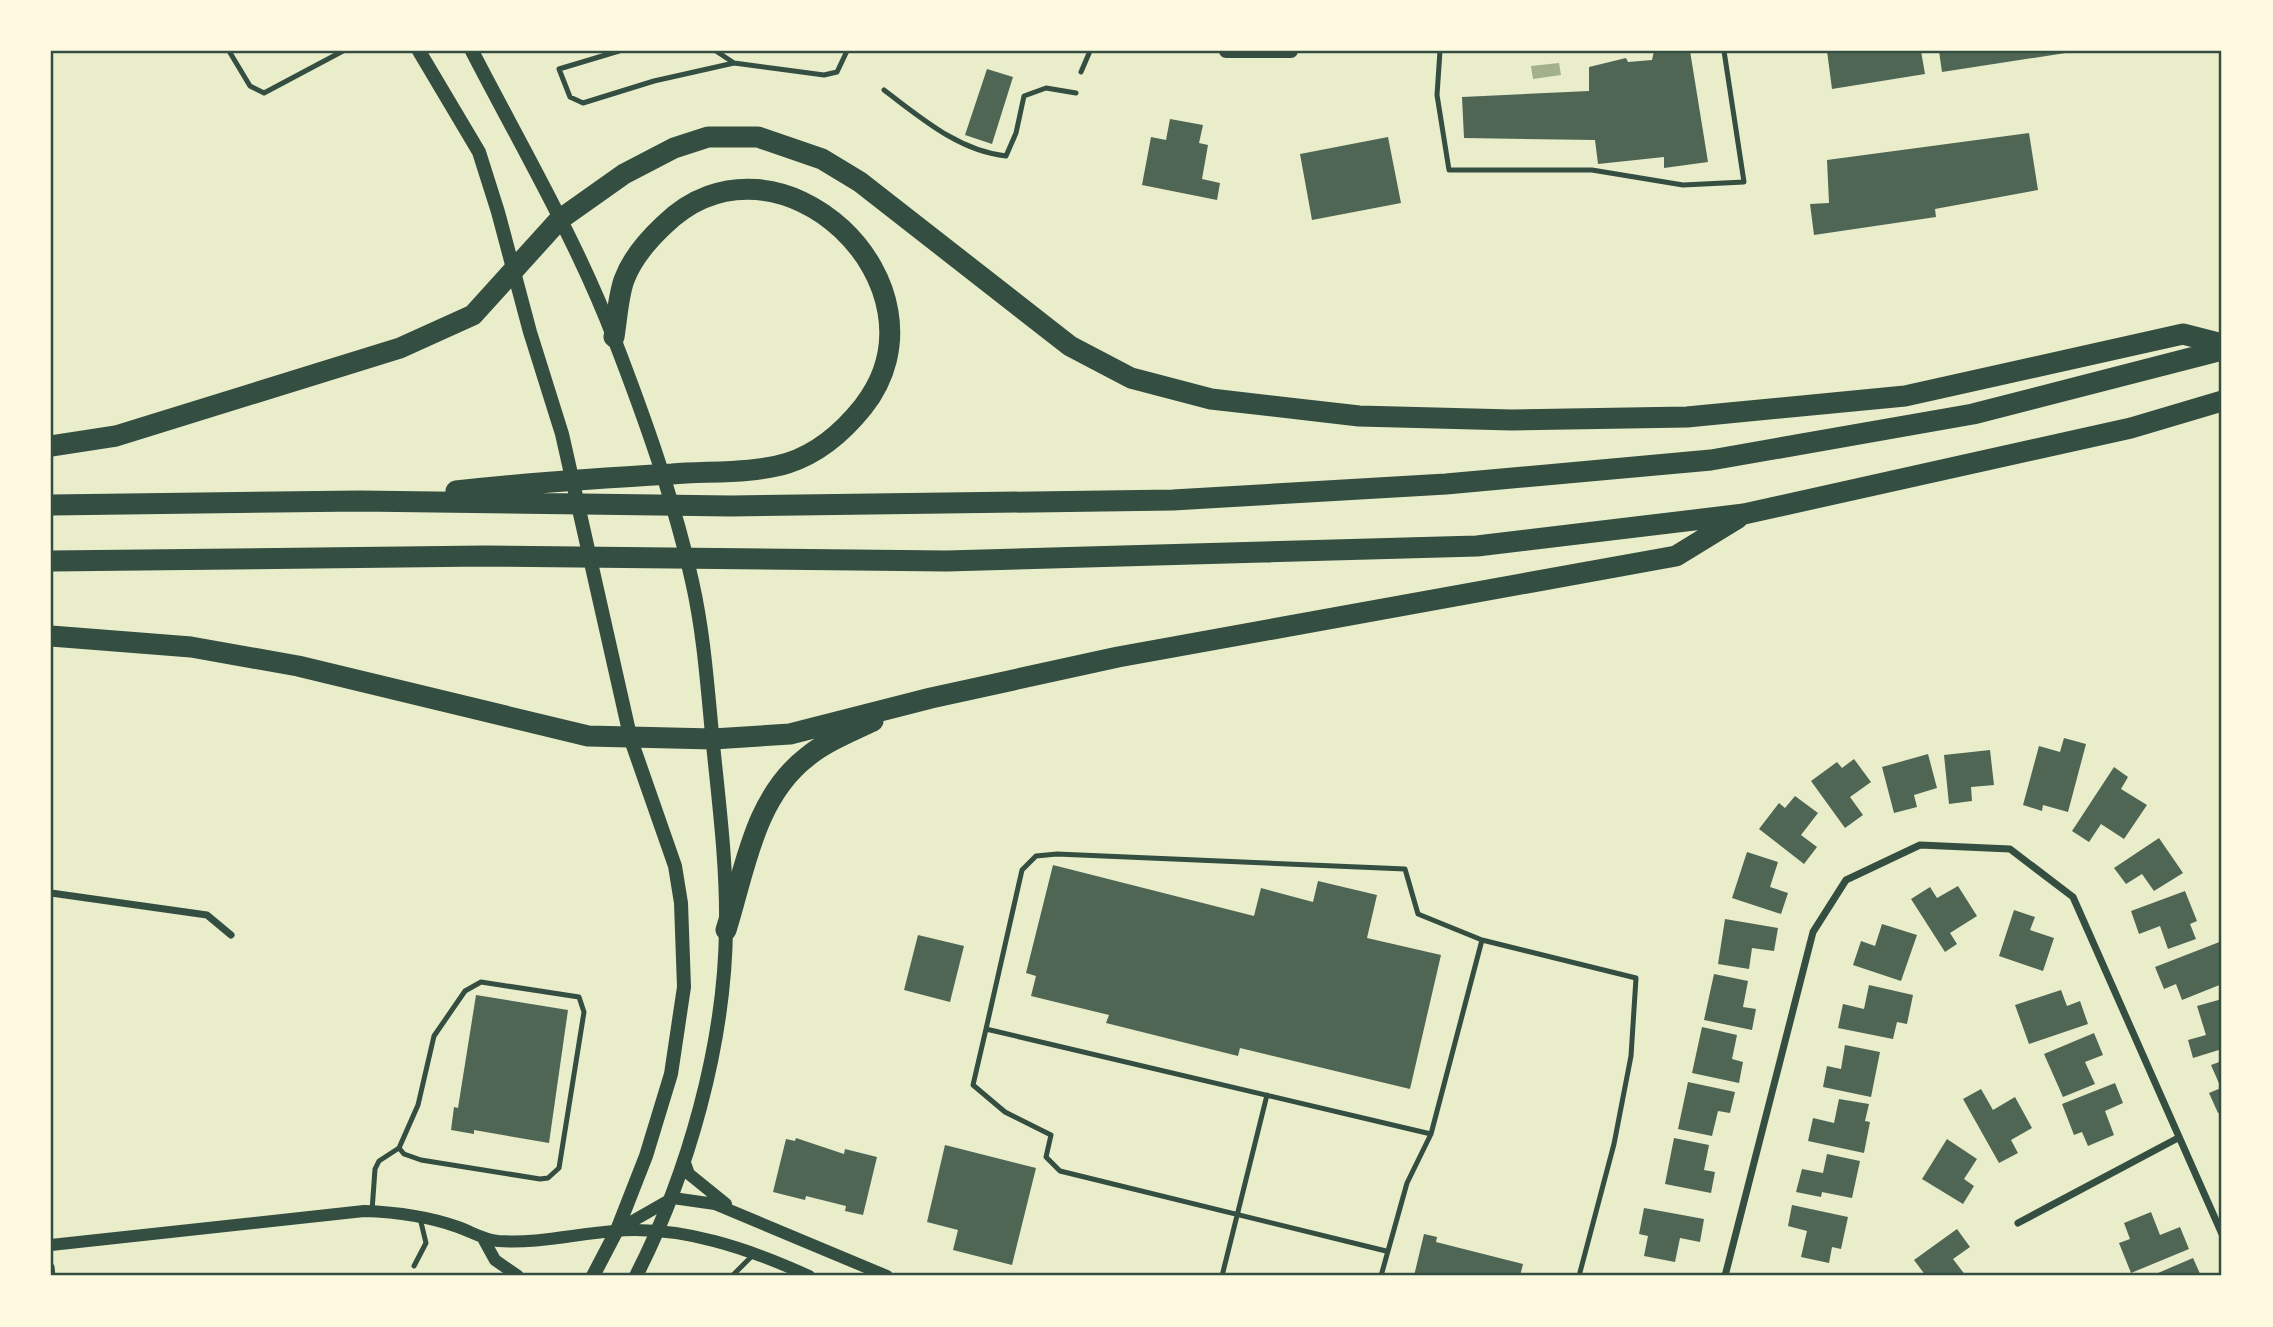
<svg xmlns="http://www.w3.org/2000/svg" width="2273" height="1327" font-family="Montserrat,sans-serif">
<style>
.water{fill:#a3b18a}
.building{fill:#4f6655}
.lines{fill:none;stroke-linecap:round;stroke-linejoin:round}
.service{stroke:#344e41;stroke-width:5}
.minor{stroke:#344e41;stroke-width:7}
.tertiary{stroke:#344e41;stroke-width:12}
.secondary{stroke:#344e41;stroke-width:14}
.motorway{stroke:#344e41;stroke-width:21}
.neatline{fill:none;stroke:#344e41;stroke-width:2.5}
</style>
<rect width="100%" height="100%" fill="#e9edc9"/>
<path class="water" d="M1559,63L1561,75L1533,79L1531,66Z"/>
<path class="building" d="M1654,51H1690L1708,162L1664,168V157L1598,164L1595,140L1464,138L1462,97L1589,91V67L1626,58L1628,62L1652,60Z
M1827,51H1921L1925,74L1832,89Z
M1939,51H2072V52L1942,72Z
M987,69L1013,77L992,144L965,135Z
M1170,119L1203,125L1199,143L1208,145L1202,179L1220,183L1217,200L1142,185L1151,137L1166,140Z
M2029,133L2038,190L1935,209L1936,217L1814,235L1810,204L1829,203L1827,160Z
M1388,137L1401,203L1312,220L1300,154Z
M2064,738L2086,744L2068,812L2043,805L2042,811L2023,805L2039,746L2060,752Z
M1990,750L1994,785L1971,787L1972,801L1949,804L1944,755Z
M1928,754L1937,788L1914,795L1917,807L1894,813L1882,767Z
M1854,759L1871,782L1850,797L1863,815L1845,828L1811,781L1837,762L1842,768Z
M2114,767L2128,777L2121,789L2147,805L2124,839L2101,824L2089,842L2072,831Z
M1795,796L1818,813L1801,835L1817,847L1804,864L1759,829L1779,803L1785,808Z
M2159,838L2183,873L2154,891L2142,874L2126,884L2114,868Z
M1747,852L1778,862L1770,887L1788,893L1781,914L1732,898Z
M1053,865L1254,916L1261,888L1313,902L1318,881L1377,895L1367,938L1441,955L1410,1089L1240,1048L1238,1056L1106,1023L1109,1015L1031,996L1036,976L1026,973Z
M1958,886L1977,916L1950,933L1957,944L1945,952L1911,899L1930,887L1937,898Z
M2185,891L2197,921L2190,924L2196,939L2168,949L2160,926L2139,934L2131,911Z
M2014,910L2035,917L2030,930L2054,938L2043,971L1999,956Z
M1725,919L1778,928L1774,951L1752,948L1749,969L1718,964Z
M1882,924L1917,935L1901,981L1853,965L1861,941L1875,946Z
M918,935L964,946L950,1002L904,990Z
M2222,941V984L2182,1000L2176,984L2164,989L2155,967Z
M1714,974L1748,981L1743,1007L1756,1009L1752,1030L1704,1020Z
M1869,985L1913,995L1907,1024L1897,1022L1893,1039L1838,1028L1843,1004L1864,1009Z
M2061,990L2067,1006L2080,1001L2088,1024L2029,1044L2015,1005Z
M476,995L568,1010L549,1143L474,1130V1134L451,1130L454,1107L458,1108Z
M2222,999V1049L2193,1058L2188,1040L2206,1035L2197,1006Z
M1702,1027L1737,1035L1732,1059L1743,1062L1739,1083L1692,1073Z
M2094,1033L2103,1055L2085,1062L2095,1084L2063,1097L2044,1054Z
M1845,1045L1880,1052L1871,1097L1823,1087L1827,1066L1841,1069Z
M2222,1061V1112L2218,1113L2209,1093L2221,1088L2211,1065Z
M1688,1082L1735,1092L1730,1113L1718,1111L1712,1136L1678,1129Z
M2115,1083L2123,1103L2105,1111L2114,1135L2088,1146L2082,1132L2074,1135L2062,1104Z
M1981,1089L1993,1110L2015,1097L2032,1128L2011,1140L2018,1153L1999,1163L1963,1099Z
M1839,1099L1869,1104L1865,1121L1870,1122L1864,1153L1808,1141L1813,1118L1834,1123Z
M796,1138L844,1154L845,1149L877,1157L863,1215L845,1211L846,1206L806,1196L805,1200L773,1192L786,1139L795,1141Z
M1674,1138L1709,1145L1704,1170L1715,1172L1711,1193L1665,1184Z
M1947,1139L1977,1159L1964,1179L1974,1186L1963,1204L1922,1179Z
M945,1145L1036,1168L1012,1265L953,1250L958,1230L927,1222Z
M1827,1154L1860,1161L1852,1198L1822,1192L1821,1197L1796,1192L1802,1169L1823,1173Z
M1792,1205L1848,1217L1841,1249L1832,1247L1829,1263L1801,1257L1807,1231L1788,1226Z
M1644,1208L1704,1219L1700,1242L1680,1238L1675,1262L1644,1256L1648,1236L1639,1234Z
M2151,1212L2160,1235L2180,1227L2189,1249L2131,1273L2119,1243L2130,1239L2124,1223Z
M1957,1229L1970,1247L1953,1259L1966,1276H1926L1914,1260Z
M1424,1234L1437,1237L1436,1242L1523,1264L1520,1276H1414Z
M2193,1258L2201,1276H2151Z"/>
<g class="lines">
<path class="service" d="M229,51L250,86L264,93L343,51
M619,51L559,69L570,97L583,103L654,81L734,63L824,75L837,72L847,51
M716,51L734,63
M1440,51L1437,95L1449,170H1592L1683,185L1744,182L1724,51
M1081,72L1090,51
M884,90C921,118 959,151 1006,156L1016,133L1024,96L1046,88L1076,93
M986,1029L973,1085L1005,1112L1051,1135L1046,1157L1060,1171L1386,1251
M1431,1134L986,1029L1022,870L1036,856L1057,854L1405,869L1418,914L1482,940L1636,978L1631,1056L1614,1144L1579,1276
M372,1211L375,1169L379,1161L399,1148L418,1105L434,1036L465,991L481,982L579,997L584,1012L559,1168L548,1178L540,1179L421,1160L404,1154L399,1148
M414,1266L426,1243L420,1218
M732,1276L754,1254
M1222,1276L1267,1095
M1381,1276L1407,1183L1431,1134L1482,940"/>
<path class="minor" d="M51,893L207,915L231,935
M2018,1223L2178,1138
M51,1267L52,1276
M1725,1276L1813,932L1846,880L1920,845L2010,849L2073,897L2222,1234"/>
<path class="tertiary" d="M684,1160L689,1174L726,1204
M617,1230L673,1198L715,1204L887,1276
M484,1240L495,1260L518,1276
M51,1245L364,1211C397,1212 427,1216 458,1227C472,1232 482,1239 498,1241C536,1244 576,1234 614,1231C681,1225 750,1249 809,1276"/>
<path class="secondary" d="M419,51L479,152L498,212L530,332L562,434L631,740L675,866L681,903L684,987L671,1074L646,1156L617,1230L593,1276
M472,51C521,146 577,241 615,341C645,419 674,500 692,581C705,638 708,697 714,754C720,812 727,870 726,928C725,1044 688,1174 636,1276
M1226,51H1291"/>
<path class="motorway" d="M51,446L116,436L400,348L473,315L559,220L624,174L674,148L708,137H758L822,159L860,182L1070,346L1131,378L1211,399L1359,416L1512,420L1687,417L1905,396L2183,334L2222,344
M456,491C528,483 600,478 672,474C709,471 753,474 788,463C819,453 843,432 863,407C958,286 778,114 664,225C648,240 632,258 624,280C618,297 617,319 614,337
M51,505L360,501L731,506L1173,500L1446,484L1711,460L1973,414L2222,350
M51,561L485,556L947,561L1477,546L1744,514L2131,428L2222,401
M51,636L191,647L298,666L588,736L713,739L790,734L931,698L1118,657L1676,556L1738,518
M726,930C745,870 754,798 807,757C825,742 852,731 873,721"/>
</g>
<rect width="2273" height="1327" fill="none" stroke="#fefae0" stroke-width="105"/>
<rect x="52" y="52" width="2168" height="1222" class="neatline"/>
</svg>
